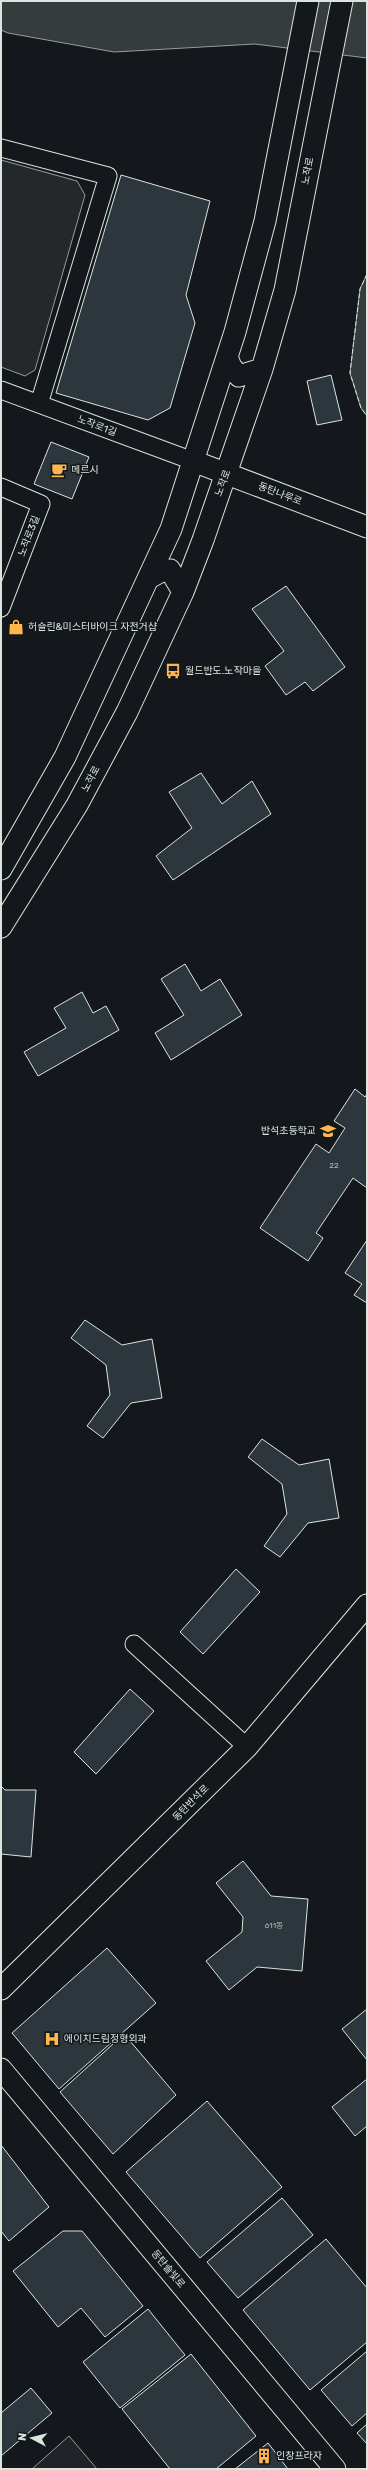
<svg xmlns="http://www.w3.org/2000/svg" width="368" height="2470" font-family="Rubik,'Noto Sans KR',sans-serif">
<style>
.green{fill:#202428;stroke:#939e99}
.parking{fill:#24282b;stroke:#939e99}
.water{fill:#363b3e;stroke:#939e99}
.building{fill:#2c363c;stroke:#d8e6dc}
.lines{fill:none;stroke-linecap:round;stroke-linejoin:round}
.minor-casing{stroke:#d8e6dc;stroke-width:19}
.tertiary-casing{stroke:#d8e6dc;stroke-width:23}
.minor{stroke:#14181c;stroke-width:17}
.tertiary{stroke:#14181c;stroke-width:21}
.fence{stroke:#d8e6dc;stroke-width:1;stroke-dasharray:5 2;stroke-linecap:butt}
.labels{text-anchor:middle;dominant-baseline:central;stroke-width:3;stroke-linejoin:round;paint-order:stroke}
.number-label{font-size:8px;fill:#adbab4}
.street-label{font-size:10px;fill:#d8e6dc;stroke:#14181c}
.poi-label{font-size:10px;fill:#d8e6dc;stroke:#14181c;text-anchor:start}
</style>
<rect width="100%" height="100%" fill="#14181c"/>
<path class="green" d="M69,2436L97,2469H32Z"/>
<path class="parking" d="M1,160L77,181L85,195L35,370L25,376L1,367Z"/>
<path class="water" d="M1,1H367V58L255,44L114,52L8,33L1,30Z
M367,274V416L361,408L350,373L360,289Z"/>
<path class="building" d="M121,175L210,201L186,295L195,323L170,408L148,420L56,393Z
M331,375L342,420L317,425L307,381Z
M51,442L89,457L72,499L34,484Z
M286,586L345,667L313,691L305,682L286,695L265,666L284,651L252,609Z
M201,773L222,804L252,781L271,814L173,880L156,856L192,828L169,792Z
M185,964L201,991L220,979L242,1015L171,1060L155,1033L184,1015L161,979Z
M82,992L93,1013L106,1006L119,1030L38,1076L24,1052L66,1028L54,1008Z
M355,1089L365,1097L367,1094V1188L353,1178L316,1233L323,1238L308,1261L260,1228L316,1144L329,1153L345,1128L334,1121Z
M367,1240V1303L354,1295L362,1284L345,1273Z
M85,1320L122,1345L152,1339L162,1398L131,1403L103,1438L87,1426L110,1395L106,1365L71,1338Z
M262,1439L299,1465L329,1459L339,1518L308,1523L280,1557L264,1546L287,1514L282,1484L248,1457Z
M236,1569L260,1592L203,1654L180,1632Z
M130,1689L154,1711L96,1774L74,1752Z
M1,1786L5,1790H36L31,1857L1,1854Z
M243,1861L271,1896L308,1899L302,1971L257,1967L229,1990L206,1961L242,1932L243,1917L216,1883Z
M107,1948L156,2003L59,2089L12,2033Z
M367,2009V2060L342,2029Z
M124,2034L176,2095L113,2154L60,2092Z
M367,2079V2126L355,2136L332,2107Z
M207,2101L282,2187L200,2258L126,2172Z
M1,2145L49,2207L9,2241L1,2231Z
M282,2198L313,2235L238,2298L207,2262Z
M63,2231H82L143,2306L105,2337L81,2308L58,2327L13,2271Z
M326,2239L367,2288V2342L310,2390L243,2310Z
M148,2309L185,2355L120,2408L83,2362Z
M367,2351V2413L352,2426L321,2390Z
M191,2354L256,2436L216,2469H170L122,2409Z
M31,2388L52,2413L1,2456V2413Z
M367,2424V2444L357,2433Z
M268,2443L288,2469H235Z"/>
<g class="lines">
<defs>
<path id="minor" d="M1,148L108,176L39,404
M1,390L193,461
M1,487L41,504L1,608
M134,1644L247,1747"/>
<path id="tertiary" d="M227,357L231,367L239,376L262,369
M193,461L367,527
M149,578L160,572L170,570L183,592
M1,869L65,757L171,529L235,332L265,221L308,1
M1,927L77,805L127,712L183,592L203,540L262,369L285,290L342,1
M1,1989L247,1747L367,1605
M1,2069L335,2469"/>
</defs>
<use href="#minor" class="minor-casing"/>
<use href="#tertiary" class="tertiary-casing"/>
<use href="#minor" class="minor"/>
<use href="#tertiary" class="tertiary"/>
<path class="fence" d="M367,274L360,289L350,373L361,408L367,416"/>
</g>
<defs>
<symbol id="cafe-bare" viewBox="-9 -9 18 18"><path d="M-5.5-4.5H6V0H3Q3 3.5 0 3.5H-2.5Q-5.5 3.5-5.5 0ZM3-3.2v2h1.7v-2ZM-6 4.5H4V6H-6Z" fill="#ffb74d" stroke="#14181c" stroke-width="2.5" paint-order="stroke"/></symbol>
<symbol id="shop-bare" viewBox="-9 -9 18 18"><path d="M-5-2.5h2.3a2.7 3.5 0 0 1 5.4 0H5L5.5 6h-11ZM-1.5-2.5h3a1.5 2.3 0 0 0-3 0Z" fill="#ffb74d" stroke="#14181c" stroke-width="2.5" paint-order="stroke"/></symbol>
<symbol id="bus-bare" viewBox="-9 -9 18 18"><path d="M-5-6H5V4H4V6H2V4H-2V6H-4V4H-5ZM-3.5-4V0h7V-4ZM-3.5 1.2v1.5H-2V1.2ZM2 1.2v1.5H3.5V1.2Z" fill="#ffb74d" stroke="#14181c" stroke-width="2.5" paint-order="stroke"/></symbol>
<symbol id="school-bare" viewBox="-9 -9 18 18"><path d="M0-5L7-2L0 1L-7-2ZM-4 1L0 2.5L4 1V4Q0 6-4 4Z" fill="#ffb74d" stroke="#14181c" stroke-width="2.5" paint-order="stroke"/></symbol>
<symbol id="hospital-bare" viewBox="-9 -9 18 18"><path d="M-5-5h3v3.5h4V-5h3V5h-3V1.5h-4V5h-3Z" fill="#ffb74d" stroke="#14181c" stroke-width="2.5" paint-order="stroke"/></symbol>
<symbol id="building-bare" viewBox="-9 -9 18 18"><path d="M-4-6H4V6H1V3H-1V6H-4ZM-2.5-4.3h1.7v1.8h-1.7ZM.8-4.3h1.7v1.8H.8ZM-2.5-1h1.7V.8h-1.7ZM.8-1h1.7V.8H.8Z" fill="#ffb74d" stroke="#14181c" stroke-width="2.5" paint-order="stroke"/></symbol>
</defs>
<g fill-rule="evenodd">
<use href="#cafe-bare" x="48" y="459" width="22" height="22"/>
<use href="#shop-bare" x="5" y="616" width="22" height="22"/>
<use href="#bus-bare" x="162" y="660" width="22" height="22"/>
<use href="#school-bare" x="317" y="1120" width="22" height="22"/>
<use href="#hospital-bare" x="41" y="2028" width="22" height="22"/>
<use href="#building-bare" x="253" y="2445" width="22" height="22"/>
</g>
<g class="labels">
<g class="number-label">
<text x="334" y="1165">22</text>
<text x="274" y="1925">611동</text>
</g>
<g class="street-label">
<text transform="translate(308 171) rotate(-79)">노작로</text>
<text transform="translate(97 426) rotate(21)">노작로1길</text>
<text transform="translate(223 483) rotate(-70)">노작로</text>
<text transform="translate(280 494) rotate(21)">동탄나루로</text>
<text transform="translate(29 536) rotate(-69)">노작로3길</text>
<text transform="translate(91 779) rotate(-62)">노작로</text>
<text transform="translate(191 1803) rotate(-45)">동탄반석로</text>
<text transform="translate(168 2269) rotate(50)">동탄솔빛로</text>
</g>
<g class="poi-label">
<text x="71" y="470">메르시</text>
<text x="28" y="627">허슬린&amp;미스터바이크 자전거샵</text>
<text x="185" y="671">월드반도.노작마을</text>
<text x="316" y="1131" text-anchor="end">반석초등학교</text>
<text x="64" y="2039">에이치드림정형외과</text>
<text x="276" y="2456">인창프라자</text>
</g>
</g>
<rect width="368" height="2470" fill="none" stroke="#d8e6dc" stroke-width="4"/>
<g transform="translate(32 2438) rotate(277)" stroke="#14181c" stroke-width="3" paint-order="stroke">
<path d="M0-3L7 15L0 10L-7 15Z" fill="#d8e6dc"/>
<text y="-6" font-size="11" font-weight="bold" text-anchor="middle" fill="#d8e6dc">N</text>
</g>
</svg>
